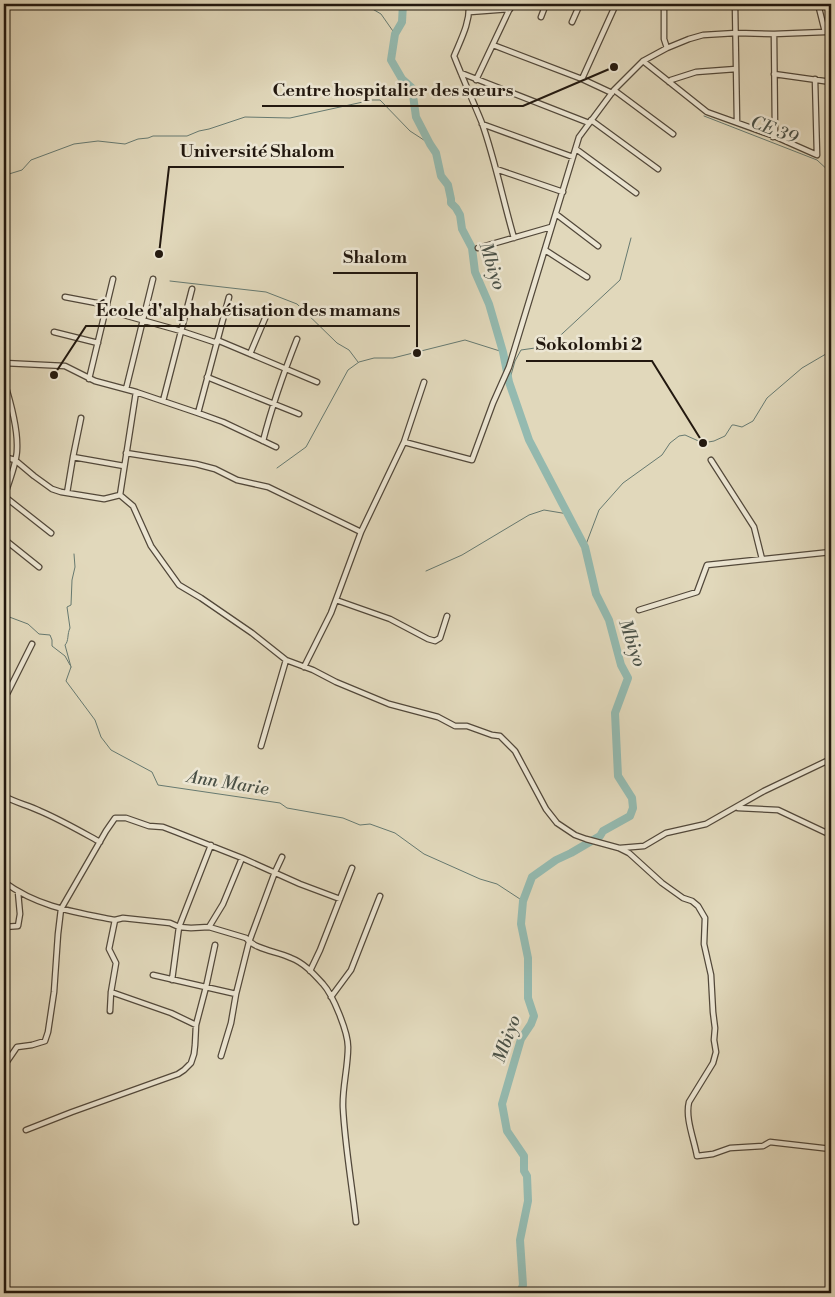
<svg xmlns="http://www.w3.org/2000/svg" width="835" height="1297" font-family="'Libre Bodoni',serif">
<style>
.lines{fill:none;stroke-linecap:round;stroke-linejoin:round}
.stream{stroke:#667970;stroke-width:1}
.river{stroke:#94bab0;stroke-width:8}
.minor-casing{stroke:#52483a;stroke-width:7}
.minor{stroke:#ece6d3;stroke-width:4.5}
.labels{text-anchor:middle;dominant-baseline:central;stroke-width:5;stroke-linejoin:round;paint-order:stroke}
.water-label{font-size:18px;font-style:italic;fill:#4a5147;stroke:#ece6d3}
.leader{fill:none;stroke:#22180f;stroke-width:2}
.callout-dot{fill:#22180f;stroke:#ece6d3;stroke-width:2}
.callout-label{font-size:18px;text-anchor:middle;font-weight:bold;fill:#22180f;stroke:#ece6d3;stroke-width:5;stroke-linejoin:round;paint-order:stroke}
</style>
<rect width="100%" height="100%" fill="#e1d8bb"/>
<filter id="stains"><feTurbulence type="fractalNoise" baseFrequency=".004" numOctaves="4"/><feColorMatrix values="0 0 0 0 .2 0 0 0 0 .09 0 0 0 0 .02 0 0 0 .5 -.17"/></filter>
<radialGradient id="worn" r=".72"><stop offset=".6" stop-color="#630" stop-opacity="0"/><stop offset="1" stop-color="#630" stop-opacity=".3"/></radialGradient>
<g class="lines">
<path class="stream" d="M364,4L381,14L395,34
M704,116L817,160L831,173
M4,183L9,174L22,170L31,160L74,144L98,141L125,144L138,139L148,138L153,136H187L199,131L209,129L245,117L290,118L372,100H380L410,131L430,144
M170,281L266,292L297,304L337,343L349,350L358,362
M509,382L515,361L521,350L549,346L620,280L631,238
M277,468L306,447L348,370L359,362L374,358H393L465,340L503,352
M585,547L599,510L623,483L662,455L670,443L679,436L685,435L703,443L714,441L725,436L732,425H734L742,427L753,421L767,398L802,368L831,351
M426,571L462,555L529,515L544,510L568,514
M4,615L28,624L39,634L50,635L52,640V646L65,656L70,665
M71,667L66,681L95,720L101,737L111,750L152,772L158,785L280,803L287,808L343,818L360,825L370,824L395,833L424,854L480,879L497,884L523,901
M71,667L65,645C69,641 67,634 70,628L67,607L71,605L72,580L75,567L74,554"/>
<path class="river" d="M403,4L402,22L395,34L391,60L402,79L412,88L416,117L430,144L436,153L441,176L448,185L451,199V203L456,208L460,215L462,229L472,248L475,272L489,304L503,352L509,382L529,440L585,547L596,594L609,620L621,665L628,678L615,713L618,776L632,798L633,808L630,816L603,831L600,836L571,853L556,860L532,877L523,901L521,924L528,958V998L534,1016L531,1024L521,1039L502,1104L507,1131L524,1156V1171L527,1176L528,1201L520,1240L523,1285L520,1293"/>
<defs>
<path id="minor" d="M469,4C470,23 461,39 454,56C463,79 473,101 482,123C495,160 503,200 514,238
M664,4V39L667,48
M735,4L737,122
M818,4L825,32
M470,12L510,9
M541,17L546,4
M572,22L580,4
M493,45L582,79L612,93
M643,61L707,112L774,136L817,155L815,79
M461,73L589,123
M774,74L831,82
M582,79L616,4
M476,80L512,4
M669,82L671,80L696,72L736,69
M614,90L673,134
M591,120L658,169
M482,124L573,157
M773,137L775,131L774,34
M576,149L636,193
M496,169L563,192
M556,214L598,246
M478,248L551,227
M545,250L587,277
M65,297L107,305
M106,310L181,331L217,343
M54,332L98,343
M217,340L317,382
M250,354L269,309
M4,363L65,366L95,381L136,392L198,413L223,422L276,447
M207,377L299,414
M89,379L113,279
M4,381C10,400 18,429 17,449C17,464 8,483 4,498
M126,389L153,279
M163,401L192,289
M198,413L229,297
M263,441C272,406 284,372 297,339
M404,442L424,382
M126,453L196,464L215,469L237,480L268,487L361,532
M4,457L15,460L34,476L52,489L61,492L104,499L120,495L133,506L151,546L179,585L201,598L252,633L286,660L313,670L336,682L389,704L438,717L455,726H467L492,735L500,736L515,751L546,809L557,823L575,835L586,839L619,848L629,853L662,883L683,898L692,901L698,906L705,918L704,944L711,975L713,1012L715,1028L714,1040L716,1052L713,1063L689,1102C685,1118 694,1139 697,1156L713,1154L730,1148L763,1146L770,1142L831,1149
M73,457L124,466
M711,460L754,527L762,559
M67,493L73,457L81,418
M120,495L136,392
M4,496L51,533
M4,539L39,567
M336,600L390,619L428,639L435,641L440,638L447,616
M639,610L697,592L707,565L831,552
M304,667L331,613L361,532L404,442L472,460L493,403L509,367L579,137L614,90L643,61L667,48L689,39L703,35L736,33L774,34L825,32L831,29
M4,698L8,692L32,644
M261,746L286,660
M4,796C16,803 28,805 40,811C61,820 80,831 100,842
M738,808L778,810L831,835
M620,848L644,846L666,833L706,824L764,791L831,759
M4,882C38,907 74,912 115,920L123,918L170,923L179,927L191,928L209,927L246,938C256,950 276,951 291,958C304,963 313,973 323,984C333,995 348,1032 348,1047C348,1068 342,1088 343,1108C345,1146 352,1185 356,1222
M4,927L18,926L20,914L18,892
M209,927L223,904L242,858
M310,971L320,950L352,868
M153,975L236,994
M172,980L179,927L211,845
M111,992L171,1013L196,1025
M331,997L351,970L380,896
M110,1011L111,992L116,963L109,949L115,920
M221,1056L231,1023L236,994L249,942L275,872L282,857
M6,1063L17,1047L32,1045L45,1041L48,1032L54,992L58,934L61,909L106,831L115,818H126L149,826L163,827L176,832L242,858L300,884L340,899
M26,1130L72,1112L178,1074L184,1070L191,1063L194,1054L195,1045L196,1025L206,987L215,945"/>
</defs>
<use href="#minor" class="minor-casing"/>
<use href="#minor" class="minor"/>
</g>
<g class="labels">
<g class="water-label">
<text transform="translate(774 130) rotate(21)">CE 39</text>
<text transform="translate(492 266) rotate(72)">Mbiyo</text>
<text transform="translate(632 643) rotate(71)">Mbiyo</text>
<text transform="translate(228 783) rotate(9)">Ann Marie</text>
<text transform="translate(507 1039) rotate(-70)">Mbiyo</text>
</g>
</g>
<path class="leader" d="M614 67L523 106H262M159 254L169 167H344M417 353L417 273H333M54 375L86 326H410M703 443L652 361H526"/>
<g class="callout-dot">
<circle cx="614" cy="67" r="5"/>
<circle cx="159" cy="254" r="5"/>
<circle cx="417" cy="353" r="5"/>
<circle cx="54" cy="375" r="5"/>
<circle cx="703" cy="443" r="5"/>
</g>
<g class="callout-label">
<text x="393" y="96">Centre hospitalier des sœurs</text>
<text x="257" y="157">Université Shalom</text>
<text x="375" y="263">Shalom</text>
<text x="248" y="316">École d'alphabétisation des mamans</text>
<text x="589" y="350">Sokolombi 2</text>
</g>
<rect width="835" height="1297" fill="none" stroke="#e1d8bb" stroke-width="20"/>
<rect x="5" y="5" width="825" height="1287" fill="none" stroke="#22180f" stroke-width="2.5"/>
<rect x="10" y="10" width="815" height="1277" fill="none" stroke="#22180f"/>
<rect width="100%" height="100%" filter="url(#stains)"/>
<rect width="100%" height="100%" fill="url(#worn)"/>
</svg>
